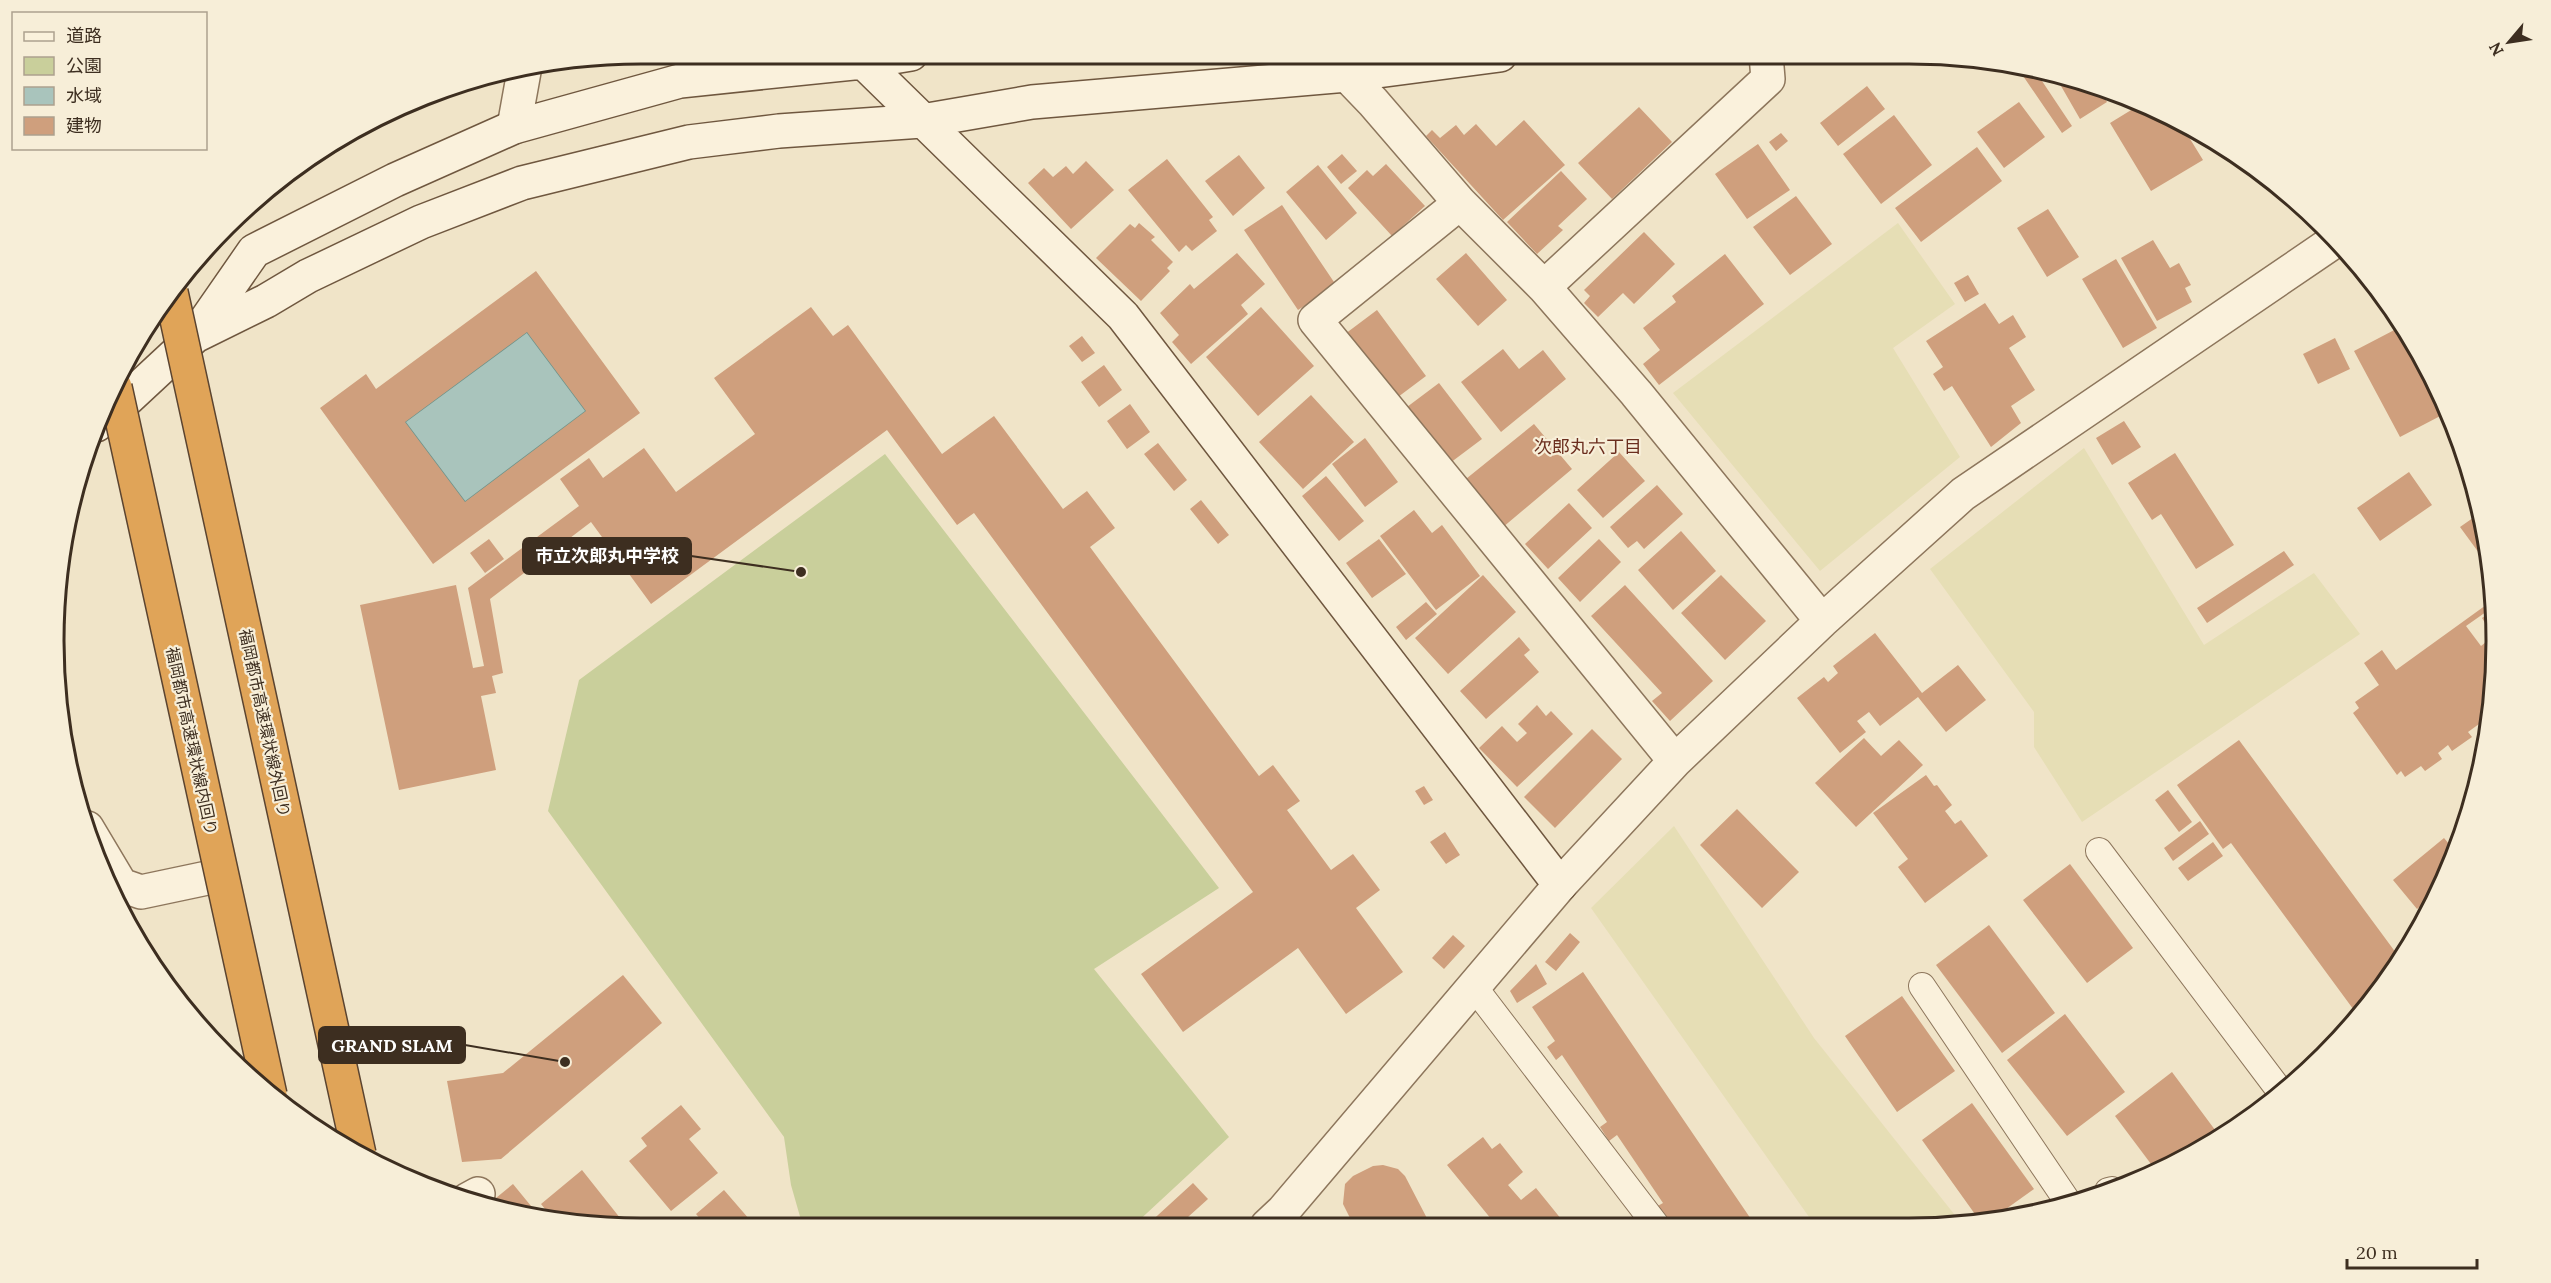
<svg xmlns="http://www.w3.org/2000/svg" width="2551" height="1283" font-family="Lora,'Noto Sans JP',serif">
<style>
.farmland{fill:#e6deb5}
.green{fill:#c9cf9b}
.water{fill:#a9c4bc;stroke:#6f938a;stroke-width:1.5}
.building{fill:#cf9f7d;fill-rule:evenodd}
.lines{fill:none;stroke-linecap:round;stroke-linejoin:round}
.lane-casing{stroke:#8d765c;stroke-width:28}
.street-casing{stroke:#8d765c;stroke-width:36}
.secondary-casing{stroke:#6f573f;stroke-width:36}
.lane{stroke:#faf1dc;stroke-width:26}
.street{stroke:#faf1dc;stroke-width:33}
.secondary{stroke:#faf1dc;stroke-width:33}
.highway-bridge-casing{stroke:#5b4430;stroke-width:36;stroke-linecap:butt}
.highway-bridge{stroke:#e0a458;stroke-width:33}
.labels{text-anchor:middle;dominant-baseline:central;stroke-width:4.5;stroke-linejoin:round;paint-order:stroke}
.street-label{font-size:16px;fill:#3d2e20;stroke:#f7eed8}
.neighbourhood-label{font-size:18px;fill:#6b2e1e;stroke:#f7eed8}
.rim{fill:none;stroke:#3d2e20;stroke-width:3}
.leader{fill:none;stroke:#3d2e20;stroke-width:2}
.callout-dot{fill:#3d2e20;stroke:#f7eed8;stroke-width:2}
.callout{fill:#3d2e20;stroke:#3d2e20;stroke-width:2}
.callout-label{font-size:18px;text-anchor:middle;font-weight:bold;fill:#fff}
</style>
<rect width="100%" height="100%" fill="#f0e4c8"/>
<path class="farmland" d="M1898,223L1955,304L1893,348L1960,457L1820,571L1673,393Z
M2084,448L2204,645L2314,573L2360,634L2082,822L2034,747V712L1930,569Z
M1674,826L1814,1038L1962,1224H1814L1591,908Z"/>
<path class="green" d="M885,454L1219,888L1094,969L1229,1137L1133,1226L803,1227L791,1185L784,1137L548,811L579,680Z"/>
<path class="water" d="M527,332L586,411L465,502L405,422Z"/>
<path class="building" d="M2022,68L2034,69L2072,126L2062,133L2019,70Z
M2073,78L2098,88L2107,102L2080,119L2061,86Z
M1867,86L1885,109L1838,146L1820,123Z
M2019,102L2045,137L2004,168L1977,132Z
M2141,104L2179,121L2203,160L2151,191L2110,123Z
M1639,107L1672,142L1612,199L1578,163Z
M1894,115L1932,165L1881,204L1843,154Z
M1524,120L1565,165L1503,220L1426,136L1432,130L1440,138L1456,125L1464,135L1476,124L1496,146Z
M1781,133L1788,141L1776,151L1769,142Z
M1758,144L1790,190L1747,219L1715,174Z
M1977,147L2002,181L1921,242L1895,208Z
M1342,154L1357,171L1341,184L1327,167Z
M1239,155L1265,188L1233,216L1205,181Z
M1167,159L1213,217L1209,220L1217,231L1192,251L1186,245L1179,252L1128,190Z
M1086,161L1114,190L1071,229L1028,183L1044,168L1053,177L1066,166L1073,174Z
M1386,164L1425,206L1392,236L1348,188L1367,170L1373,176Z
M1318,165L1357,213L1326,240L1286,192Z
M1561,171L1587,199L1558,226L1563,230L1537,254L1507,222Z
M1796,196L1832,244L1790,275L1753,227Z
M1282,205L1336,285L1298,310L1244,230Z
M2048,209L2079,257L2047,277L2017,228Z
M1139,223L1155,237L1151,240L1173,262L1167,268L1170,271L1141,301L1096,258L1130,224L1135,228Z
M1644,232L1675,264L1634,304L1623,293L1598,317L1584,303L1590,296L1584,290Z
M2153,240L2170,268L2179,263L2191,285L2185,288L2192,302L2157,321L2121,258Z
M1237,253L1265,284L1241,305L1248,314L1191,364L1172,342L1179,335L1160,313L1190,284L1194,289Z
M1466,253L1507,300L1478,326L1436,279Z
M1725,254L1764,304L1659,385L1643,364L1660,350L1643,328L1676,302L1672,296Z
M2116,259L2157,328L2123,348L2082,279Z
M536,271L640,413L433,564L320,408L366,374L376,389ZM527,332L586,411L465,502L405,422Z
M1968,275L1979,294L1965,302L1954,283Z
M1985,303L1999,324L2013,315L2026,337L2009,348L2035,390L2011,406L2021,423L1991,447L1952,386L1944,391L1933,374L1943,367L1926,341Z
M811,307L833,336L848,325L942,454L994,416L1063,509L1087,491L1115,528L1090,547L1259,776L1273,765L1300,801L1287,810L1331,870L1353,854L1380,890L1356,908L1403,972L1346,1014L1298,948L1183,1032L1141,974L1253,892L974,513L957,525L887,430L651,604L591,522L490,599L503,673L492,676L496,693L481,696L496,770L399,790L360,605L456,585L473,668L484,666L468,588L579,506L560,479L589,458L603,478L644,448L676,492L755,434L714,378Z
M1261,307L1314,366L1258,416L1206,357Z
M1377,310L1426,376L1394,400L1345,334Z
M2402,326L2418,347L2446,413L2400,437L2354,351Z
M1082,336L1095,353L1082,362L1069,346Z
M2335,338L2350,369L2318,384L2303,354Z
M1503,349L1519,369L1543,350L1566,379L1501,432L1461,382Z
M1104,365L1122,390L1099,407L1081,382Z
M1439,383L1482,439L1446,466L1403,410Z
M1311,395L1354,442L1303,489L1259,442Z
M1130,404L1150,432L1127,449L1107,421Z
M2124,421L2141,447L2112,465L2096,438Z
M1534,424L1572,469L1496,533L1456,487Z
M1365,438L1398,482L1365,507L1332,464Z
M1158,443L1187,480L1174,491L1144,454Z
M1619,452L1645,481L1603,518L1577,490Z
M2175,453L2234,545L2196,569L2161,514L2152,520L2128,483Z
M2409,472L2432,505L2380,541L2357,508Z
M1326,476L1364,521L1339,541L1302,496Z
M1657,485L1683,514L1644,549L1637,541L1628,548L1610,527Z
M1201,500L1229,535L1218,544L1190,509Z
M1569,503L1592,528L1548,569L1525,544Z
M1414,510L1432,533L1442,525L1480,576L1436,610L1380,536Z
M2480,513L2492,564L2493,589L2488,592L2482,583L2490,579L2484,572L2490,568L2460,527Z
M1681,531L1716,571L1673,610L1638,570Z
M489,539L504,559L485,573L470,553Z
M1379,539L1406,574L1372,598L1346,563Z
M1599,539L1621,562L1580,602L1558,578Z
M2284,551L2294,565L2207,623L2197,608Z
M1483,575L1516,612L1448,674L1415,638Z
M1721,575L1766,621L1725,660L1681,613Z
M1625,585L1713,681L1670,721L1652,701L1662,693L1591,616Z
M2493,600V607L2466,626L2481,646L2486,642L2495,655L2496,680L2490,716L2468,732L2472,737L2452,751L2448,745L2438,753L2442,759L2425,771L2421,766L2405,777L2401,771L2397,775L2353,713L2359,708L2355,702L2379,685L2364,663L2382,650L2396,670Z
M1426,602L1437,614L1406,640L1396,627Z
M55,609L66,623L56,631Z
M2493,610L2494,625L2489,629L2482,618Z
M1875,633L1922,693L1958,665L1986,700L1946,732L1918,697L1880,726L1869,712L1857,721L1866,732L1840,753L1797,698L1824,677L1828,682L1838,673L1833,666Z
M1519,637L1530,650L1524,655L1539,672L1486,719L1460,691Z
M1537,705L1546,716L1551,711L1573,734L1517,787L1479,748L1502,726L1517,742L1527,733L1518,724Z
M1592,729L1622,759L1555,828L1524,797Z
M1864,738L1881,756L1899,740L1923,765L1856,827L1815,783Z
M2239,740L2399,957L2359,1017L2231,843L2223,849L2177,785Z
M1926,775L1934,786L1937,785L1952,805L1945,811L1955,824L1961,820L1988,856L1925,903L1898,867L1908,859L1873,813Z
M1424,786L1433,800L1424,805L1415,791Z
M2168,790L2192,822L2179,832L2155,800Z
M1737,809L1799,872L1762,908L1700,845Z
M2200,821L2209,834L2173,861L2164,848Z
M1445,832L1460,855L1446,864L1430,842Z
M2444,838L2455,851L2441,889L2417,909L2393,880Z
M2213,842L2223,856L2188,881L2178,868Z
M2070,864L2133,948L2087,983L2023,900Z
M1989,925L2055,1013L2002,1053L1936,965Z
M1570,933L1580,942L1556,971L1545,962Z
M1453,935L1465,946L1444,969L1432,958Z
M1536,964L1547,984L1517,1003L1510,991Z
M1583,972L1755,1225H1677L1672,1218L1667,1222L1656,1207L1663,1203L1617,1135L1609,1141L1600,1127L1607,1122L1562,1055L1556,1060L1547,1047L1555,1041L1532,1007Z
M623,975L662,1023L501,1159L462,1162L447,1081L503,1073Z
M1902,996L1955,1071L1897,1112L1845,1036Z
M2065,1014L2125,1092L2067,1136L2007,1060Z
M2172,1072L2221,1138L2157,1172L2115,1116Z
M1972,1103L2034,1189L1985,1224H1982L1922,1140Z
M681,1105L701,1129L689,1139L718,1173L671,1211L629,1161L647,1146L641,1138Z
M1483,1137L1492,1149L1500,1143L1523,1172L1508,1185L1521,1200L1536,1188L1566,1225H1496L1447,1165Z
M1383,1165L1398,1169L1405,1176L1431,1226H1354L1343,1204L1345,1184L1353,1176L1373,1166Z
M582,1170L628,1228H603L553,1219L541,1204Z
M1193,1183L1208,1199L1178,1226H1146Z
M513,1184L540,1217L485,1207Z
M724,1190L756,1227H707L696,1214Z
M683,1219L690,1228H672Z"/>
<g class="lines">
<defs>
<path id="lane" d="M2099,851L2280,1091
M1922,986L2068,1202
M1474,987L1656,1225
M2108,1191L2112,1190"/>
<path id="street" d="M1347,75L1373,102L1460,203L1544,287L1636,393L1822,621
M514,127L525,66
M1460,203L1315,320L1675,761
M1544,287L1768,79L1766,55
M87,828L121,885L141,892L212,877
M467,1200L478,1194
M1267,1226L1283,1211L1560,885L1675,761L1822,621L1963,494L2336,240"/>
<path id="secondary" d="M855,54L1123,316L1560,885
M195,336L266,301L308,276L421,222L522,183L689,142L779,131L922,121L1032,102L1347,75L1500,55
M96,425L110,415L195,336L254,251L395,180L514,127L680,81L863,62L911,54"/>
</defs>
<use href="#lane" class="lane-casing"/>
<use href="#street" class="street-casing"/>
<use href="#secondary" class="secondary-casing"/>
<use href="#lane" class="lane"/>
<use href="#street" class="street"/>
<use href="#secondary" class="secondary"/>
<defs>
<path id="highway-bridge" d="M171,292L359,1154
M115,387L270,1095"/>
</defs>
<use href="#highway-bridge" class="highway-bridge-casing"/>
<use href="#highway-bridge" class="highway-bridge"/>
</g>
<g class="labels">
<g class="street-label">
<text transform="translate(265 723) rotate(78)">福岡都市高速環状線外回り</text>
<text transform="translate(192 741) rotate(78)">福岡都市高速環状線内回り</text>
</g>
<g class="neighbourhood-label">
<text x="1588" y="446">次郎丸六丁目</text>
</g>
</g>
<path d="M0 0H2551V1283H0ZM641 64H1909A577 577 0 0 1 2486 641V641A577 577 0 0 1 1909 1218H641A577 577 0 0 1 64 641V641A577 577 0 0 1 641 64Z" fill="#f7eed8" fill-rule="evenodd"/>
<path class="rim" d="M641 64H1909A577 577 0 0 1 2486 641V641A577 577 0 0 1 1909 1218H641A577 577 0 0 1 64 641V641A577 577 0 0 1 641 64Z"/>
<path class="leader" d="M801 572L691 556M565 1062L465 1045"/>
<g class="callout-dot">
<circle cx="801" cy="572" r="6"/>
<circle cx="565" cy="1062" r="6"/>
</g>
<g class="callout">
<rect x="523" y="538" width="168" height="36" rx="6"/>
<rect x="319" y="1027" width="146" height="36" rx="6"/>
</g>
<g class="callout-label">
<text x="607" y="562">市立次郎丸中学校</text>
<text x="392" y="1052">GRAND SLAM</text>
</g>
<rect x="12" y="12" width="195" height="138" fill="#f7eed8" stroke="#ada18e" stroke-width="1.5"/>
<rect x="24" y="32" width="30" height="9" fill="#faf1dc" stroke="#ada18e" stroke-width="1.5"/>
<text x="66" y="42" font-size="18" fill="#3d2e20">道路</text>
<rect x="24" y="57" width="30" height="18" fill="#c9cf9b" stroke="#ada18e" stroke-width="1.5"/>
<text x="66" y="72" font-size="18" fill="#3d2e20">公園</text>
<rect x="24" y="87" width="30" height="18" fill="#a9c4bc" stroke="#ada18e" stroke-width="1.5"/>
<text x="66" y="102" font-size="18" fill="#3d2e20">水域</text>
<rect x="24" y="117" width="30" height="18" fill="#cf9f7d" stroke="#ada18e" stroke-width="1.5"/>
<text x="66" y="132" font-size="18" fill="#3d2e20">建物</text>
<g transform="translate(2509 42) rotate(241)" stroke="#f7eed8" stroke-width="4.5" paint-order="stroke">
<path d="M0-4.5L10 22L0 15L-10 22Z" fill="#3d2e20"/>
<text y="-9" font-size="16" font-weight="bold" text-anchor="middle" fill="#3d2e20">N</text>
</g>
<path d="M2347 1259v9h130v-9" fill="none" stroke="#3d2e20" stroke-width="3"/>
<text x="2356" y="1259" font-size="18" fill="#3d2e20" stroke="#f7eed8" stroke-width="4.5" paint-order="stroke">20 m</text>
</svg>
